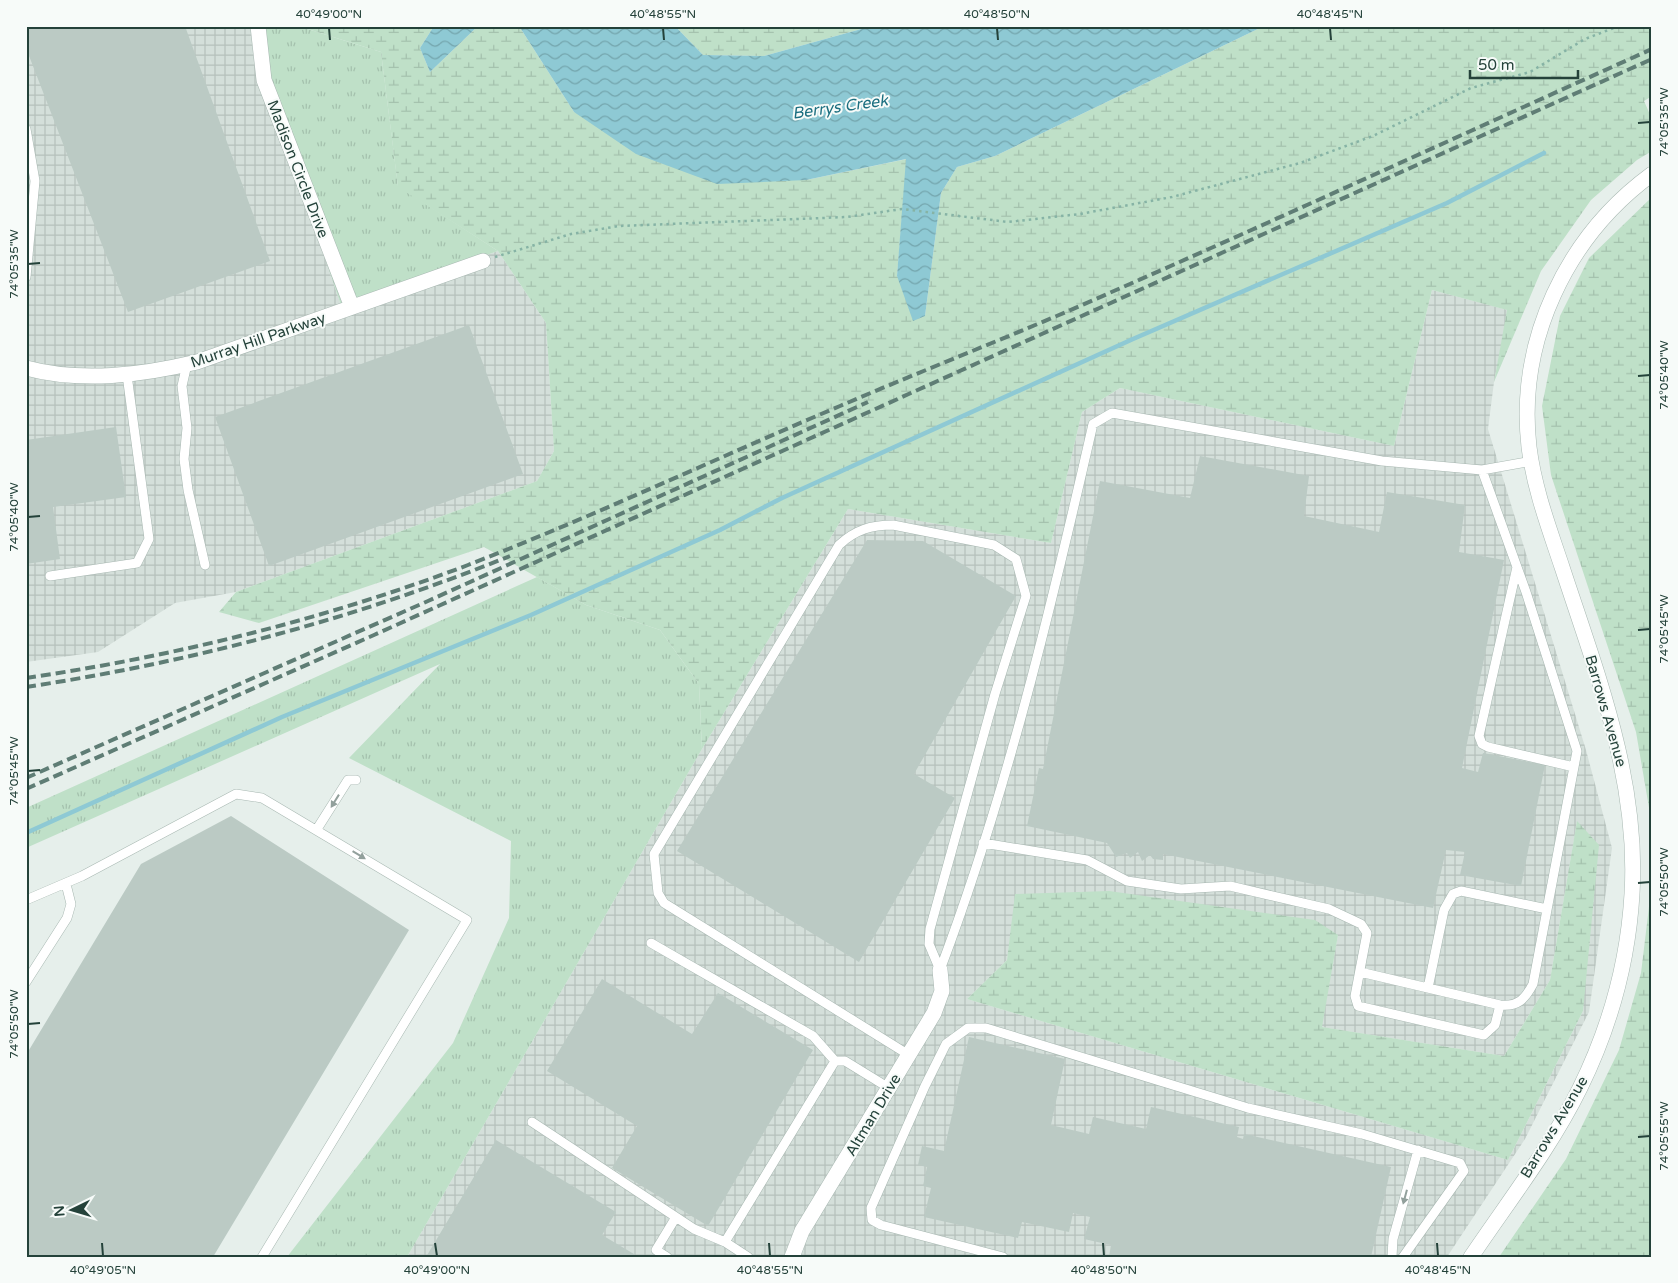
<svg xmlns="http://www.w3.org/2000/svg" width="1678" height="1283" font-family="'Varela Round',sans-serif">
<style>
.industrial{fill:url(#industrial-grid);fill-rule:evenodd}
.grass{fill:url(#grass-tufts)}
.wetland{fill:url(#wetland-marsh)}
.water{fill:url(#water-waves)}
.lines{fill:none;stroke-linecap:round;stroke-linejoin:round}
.stream{stroke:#8ec9d4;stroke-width:4.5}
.building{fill:#bbcac4}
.service-casing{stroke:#a8b8b2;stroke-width:10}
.minor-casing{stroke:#a8b8b2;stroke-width:16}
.tertiary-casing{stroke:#a8b8b2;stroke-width:16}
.path{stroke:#86b3a5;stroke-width:2.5;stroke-dasharray:2.5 4;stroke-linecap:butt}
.service{stroke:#fff;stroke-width:9}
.minor{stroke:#fff;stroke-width:15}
.tertiary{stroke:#fff;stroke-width:15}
.rail{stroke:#5f7d75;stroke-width:4;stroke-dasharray:10 5;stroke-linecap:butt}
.oneway{fill:#92a09c}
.ticks{fill:none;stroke:#24423a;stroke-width:2}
.labels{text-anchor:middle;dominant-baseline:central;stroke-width:4;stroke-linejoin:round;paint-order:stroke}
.street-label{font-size:15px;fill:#24423a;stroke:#f7fbf9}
.water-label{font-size:16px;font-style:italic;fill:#1c6f80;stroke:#f7fbf9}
.neatline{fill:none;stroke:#24423a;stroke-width:2}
.ticks-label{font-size:12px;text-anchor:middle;fill:#24423a}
</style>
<defs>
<pattern id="industrial-grid" width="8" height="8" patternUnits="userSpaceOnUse" patternTransform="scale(1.25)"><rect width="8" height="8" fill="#d4dfda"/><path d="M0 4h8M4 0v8" fill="none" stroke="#b6c1bc"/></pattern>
<pattern id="grass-tufts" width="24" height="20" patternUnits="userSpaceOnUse" patternTransform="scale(1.25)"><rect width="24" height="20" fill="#bfe0c8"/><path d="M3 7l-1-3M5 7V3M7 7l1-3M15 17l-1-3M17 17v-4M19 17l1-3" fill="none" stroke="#a4c1ad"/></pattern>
<pattern id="wetland-marsh" width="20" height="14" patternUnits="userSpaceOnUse" patternTransform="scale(1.25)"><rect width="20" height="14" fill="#bfe0c8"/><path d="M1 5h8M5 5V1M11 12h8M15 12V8" fill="none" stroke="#a4c1ad"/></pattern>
<pattern id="water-waves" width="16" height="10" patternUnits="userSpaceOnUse" patternTransform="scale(1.25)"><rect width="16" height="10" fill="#8ec9d4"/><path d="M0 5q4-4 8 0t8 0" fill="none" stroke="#74a5ad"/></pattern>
</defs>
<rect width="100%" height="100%" fill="#e6efeb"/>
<path class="industrial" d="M26,26H254L255,54L341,305L498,251L546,323L554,451L537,481L236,592L175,603L98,652L26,662Z
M1432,290L1508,310L1494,382L1488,429L1586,750L1612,848L1589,1012L1525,1139L1447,1257H407L702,749L848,509L1051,543L1082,412L1120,388L1394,446ZM1577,822L1583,1011L1508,1160L967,999L1007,960L1016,894L1338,935L1321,1027L1504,1056L1550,980Z"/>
<path class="grass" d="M254,26H298L381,52L398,186L498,251L341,305L255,54Z
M537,577L586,605L660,630L699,684L702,749L407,1257H287L453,1043L509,918L511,841L349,758L440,664L26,848V808Z"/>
<path class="wetland" d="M298,26H434L420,48L430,72L478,26H519L574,112L806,180L907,159L897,276L925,316L941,193L957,167L995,156L1264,26H1652V96L1644,101L1652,119V151L1637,160L1591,200L1541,271L1494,382L1507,310L1432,290L1394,446L1120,388L1082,412L1051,543L848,509L702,749L699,684L660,630L586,605L484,547L259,623L219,612L236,592L537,481L554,451L546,323L498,251L398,187L381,52Z
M675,26H872L764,56L703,55Z
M1652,197V825L1636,732L1551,475L1542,406L1560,316L1589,258Z
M1577,821L1599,845L1583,1011L1508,1160L967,999L1007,960L1015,894L1109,891L1315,920L1338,935L1322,1027L1504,1056L1550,980Z
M1652,882V1257H1499L1566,1159L1619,1050L1641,973Z"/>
<path class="water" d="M434,26H478L430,72L420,48Z
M519,26H675L703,55L764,56L872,26H1264L995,156L957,167L941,193L925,316L913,321L897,276L906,159L806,180L717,184L636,154L574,112Z"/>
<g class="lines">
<path class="stream" d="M26,833L282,717L531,615L720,530L782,498L1133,339L1447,203L1544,153"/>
</g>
<path class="building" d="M26,26H185L270,261L128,312L26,48Z
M469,325L523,474L269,566L215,417Z
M116,427L126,497L53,507L60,559L26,564V440Z
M1200,456L1309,476L1304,516L1379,532L1387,492L1465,505L1459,552L1504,560L1462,768L1478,772L1483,753L1545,765L1521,886L1460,875L1465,852L1446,850L1433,908L1163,854V860L1153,859L1150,855L1142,861L1138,852L1130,858L1127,853L1116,857L1107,843L1027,826L1039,768L1043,769L1100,481L1190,498Z
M867,540L923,541L1016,596L914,774L955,798L859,962L677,851Z
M231,816L409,930L213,1257H26V1055L141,864Z
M602,979L692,1034L718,993L813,1050L708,1226L612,1168L637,1126L547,1071Z
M969,1037L1065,1059L1051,1125L1089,1134L1093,1117L1146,1129L1151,1107L1239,1127L1237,1137L1243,1139L1244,1134L1391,1167L1371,1257H1109L1111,1245L1084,1239L1090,1217L1073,1213L1069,1232L1022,1222L1018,1238L924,1217L931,1188L923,1186L927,1167L918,1165L922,1146L944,1151Z
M496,1140L616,1212L602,1235L639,1257H426Z"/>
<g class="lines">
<defs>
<path id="service" d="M26,129L35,181L26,277
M187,364L182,386L187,428L184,459L188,490L205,565
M1517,567L1479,736L1482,744L1488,747L1574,767
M50,576L137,563L149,539L127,375
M317,829L348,780H356
M983,843L1087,860L1127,881L1181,889L1230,886L1329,909L1361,924L1367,933L1355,996L1358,1006L1484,1035L1495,1025L1500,1005C1518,1007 1525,999 1533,984L1577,751L1526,592L1482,470
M26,900L82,876L236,794L262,798L467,920L262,1257
M651,943L813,1036L835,1061
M940,970C1007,793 1051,608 1093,424L1112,413L1382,461L1482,470L1532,461
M1360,972L1500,1005
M26,982L67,918L71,904L66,884
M1428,988L1444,910L1453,894L1461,891L1547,909
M909,1055L664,903L658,893L654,854L839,545C855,530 871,525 893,525L994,545L1016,559L1026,596L995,694L930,929L929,944L940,970
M532,1122L694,1229L725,1242
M667,1257L656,1250L676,1217
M748,1257L725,1242L835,1061H845L889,1088
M1003,1257L881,1225L872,1220L871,1208L925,1086L946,1044L968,1028H986L1248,1108L1362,1134L1460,1163L1464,1171L1403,1257
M1392,1257L1393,1239L1418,1150"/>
<path id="minor" d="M258,26L264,80L352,307
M26,368C82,383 142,375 197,362L483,261
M792,1257L802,1231L934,1013L942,991L940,970"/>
<path id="tertiary" d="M1471,1257C1508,1202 1551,1147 1580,1088C1610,1027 1628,962 1632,894C1639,780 1597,674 1562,567C1549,528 1534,488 1529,447C1517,341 1566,237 1652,174"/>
</defs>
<use href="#service" class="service-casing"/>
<use href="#minor" class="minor-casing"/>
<use href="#tertiary" class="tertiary-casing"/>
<path class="path" d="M495,257L571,234L619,226L847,217L902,209L1008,222L1080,214L1172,197L1300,163L1373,136L1471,88L1530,72L1585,39L1619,26"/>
<use href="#service" class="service"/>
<use href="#minor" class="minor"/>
<use href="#tertiary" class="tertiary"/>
<path class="rail" d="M26,678C176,656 326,619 468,565C594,516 715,459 840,406C912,375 986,346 1059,315C1257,229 1454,138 1652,49
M26,687C192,662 354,619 510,556
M26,778L428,601L868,402
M26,789L374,635L1652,59"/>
</g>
<defs><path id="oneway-solid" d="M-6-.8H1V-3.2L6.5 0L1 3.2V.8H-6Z" transform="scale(1.25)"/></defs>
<g class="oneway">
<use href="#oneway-solid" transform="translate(335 801) rotate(122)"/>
<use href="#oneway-solid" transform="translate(359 855) rotate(31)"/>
<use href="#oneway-solid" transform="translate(1405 1197) rotate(105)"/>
</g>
<path class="ticks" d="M329,28L330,40M663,28L664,40M997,28L998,40M1330,28L1331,40M1638,123L1650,122M28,264L40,263M1638,376L1650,375M28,517L40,516M1638,630L1650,629M28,771L40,770M1638,883L1650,882M28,1024L40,1023M1638,1137L1650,1136M102,1243L103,1256M435,1243L437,1256M769,1243L770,1256M1103,1243L1104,1256M1437,1243L1438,1256"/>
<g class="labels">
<g class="street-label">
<text transform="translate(298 169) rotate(69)">Madison Circle Drive</text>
<text transform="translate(258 340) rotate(-19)">Murray Hill Parkway</text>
<text transform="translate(1606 711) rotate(74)">Barrows Avenue</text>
<text transform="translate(873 1115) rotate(-59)">Altman Drive</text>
<text transform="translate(1554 1127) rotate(-59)">Barrows Avenue</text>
</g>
<g class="water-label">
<text transform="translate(840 107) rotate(-8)">Berrys Creek</text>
</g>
</g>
<rect width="1678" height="1283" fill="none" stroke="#f7fbf9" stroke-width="55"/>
<g transform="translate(72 1210) rotate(265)" stroke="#f7fbf9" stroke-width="4" paint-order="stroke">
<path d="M0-4L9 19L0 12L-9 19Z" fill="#24423a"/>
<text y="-8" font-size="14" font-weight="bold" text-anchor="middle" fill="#24423a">N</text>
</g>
<path d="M1470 70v8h108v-8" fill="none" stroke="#24423a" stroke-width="2.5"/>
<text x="1478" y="70" font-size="15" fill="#24423a" stroke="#f7fbf9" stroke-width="4" paint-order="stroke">50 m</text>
<rect x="28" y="28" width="1622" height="1228" class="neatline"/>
<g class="ticks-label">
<text x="329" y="18">40°49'00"N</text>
<text x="663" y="18">40°48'55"N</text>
<text x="997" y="18">40°48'50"N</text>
<text x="1330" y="18">40°48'45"N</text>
<text transform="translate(1664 122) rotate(-90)" y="4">74°05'35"W</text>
<text transform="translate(14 264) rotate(-90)" y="4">74°05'35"W</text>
<text transform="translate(1664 375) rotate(-90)" y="4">74°05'40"W</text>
<text transform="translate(14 517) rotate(-90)" y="4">74°05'40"W</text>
<text transform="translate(1664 629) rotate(-90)" y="4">74°05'45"W</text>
<text transform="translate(14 771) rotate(-90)" y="4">74°05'45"W</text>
<text transform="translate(1664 882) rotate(-90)" y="4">74°05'50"W</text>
<text transform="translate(14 1024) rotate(-90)" y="4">74°05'50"W</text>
<text transform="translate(1664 1136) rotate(-90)" y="4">74°05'55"W</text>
<text x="103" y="1274">40°49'05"N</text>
<text x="437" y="1274">40°49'00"N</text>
<text x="770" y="1274">40°48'55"N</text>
<text x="1104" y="1274">40°48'50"N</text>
<text x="1438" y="1274">40°48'45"N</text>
</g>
</svg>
